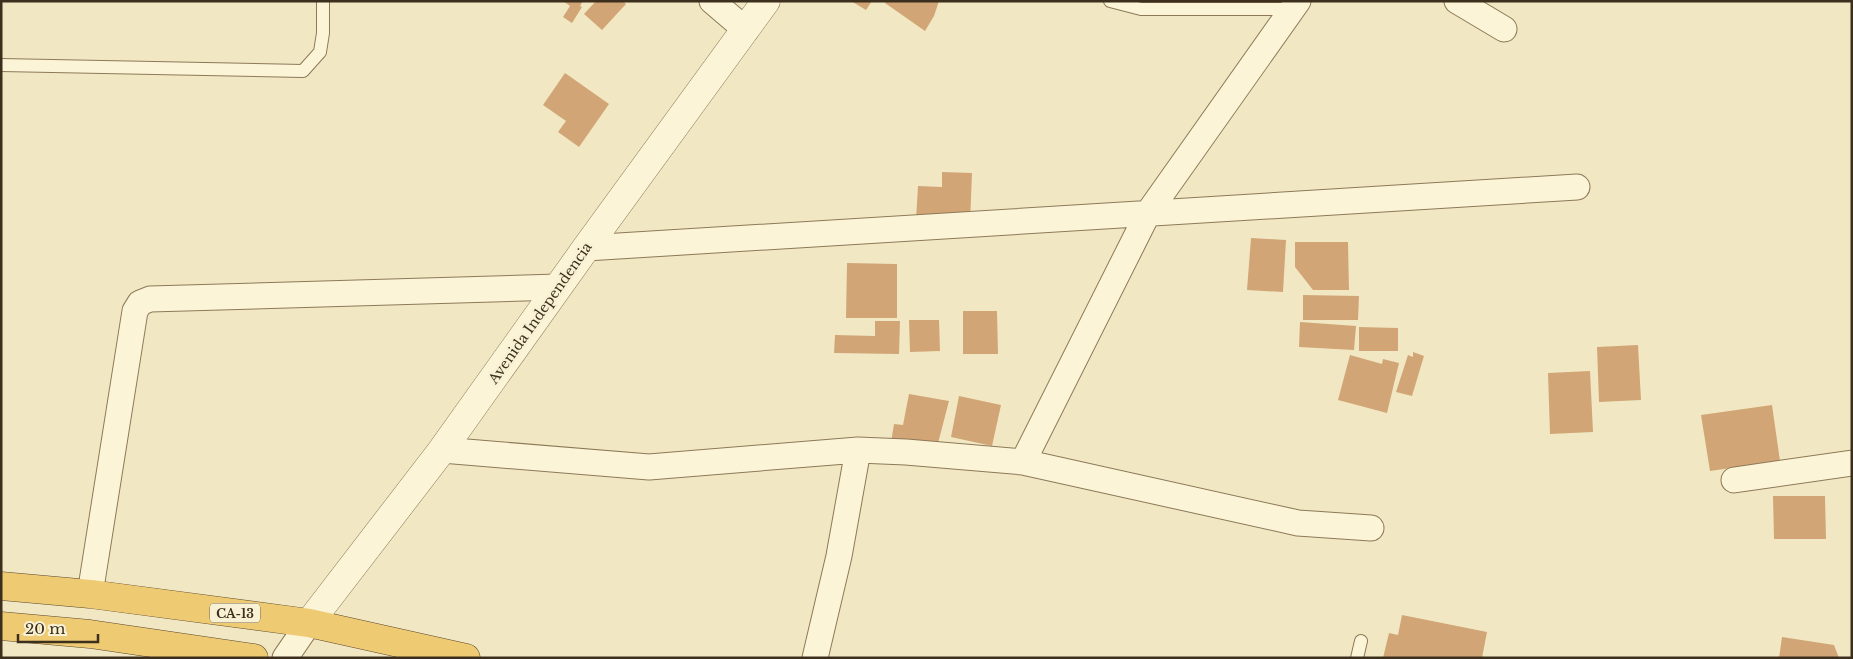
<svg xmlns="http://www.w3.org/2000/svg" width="1853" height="659" font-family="'Libre Baskerville',serif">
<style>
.building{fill:#d2a576}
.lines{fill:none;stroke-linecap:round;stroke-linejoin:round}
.service-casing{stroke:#8d7958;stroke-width:14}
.minor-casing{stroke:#8d7958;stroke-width:27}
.tertiary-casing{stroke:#8d7958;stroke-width:29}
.trunk-casing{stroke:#5b462d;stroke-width:29}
.service{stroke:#fbf4d7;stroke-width:12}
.minor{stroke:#fbf4d7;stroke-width:25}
.tertiary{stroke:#fbf4d7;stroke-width:28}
.trunk{stroke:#eeca73;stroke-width:28}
.labels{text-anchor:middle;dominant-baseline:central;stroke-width:5;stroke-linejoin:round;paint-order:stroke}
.shield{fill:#f8f1d3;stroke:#746954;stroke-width:1}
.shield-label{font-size:12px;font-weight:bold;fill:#3c2f1d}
.street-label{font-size:14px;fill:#3c2f1d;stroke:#f8f1d3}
</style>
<rect width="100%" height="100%" fill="#f1e8c3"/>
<path class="building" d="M563,1H583L580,6L582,7L572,23L563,17L570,6Z
M596,1H623L626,4L602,30L584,14Z
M851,1H872L866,10Z
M886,1H939L934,16L925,31L885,3Z
M565,73L609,104L579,147L558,132L566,121L543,105Z
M942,172L972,173L970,223L916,220L918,186L942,187Z
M1251,238L1286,240L1283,292L1247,290Z
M1295,242H1348L1349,290H1313L1295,267Z
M847,263L897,264V318H846Z
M1303,295L1359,296L1358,320H1303Z
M963,311H997L998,354H963Z
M909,320H939L940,351L910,352Z
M875,321H900L899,354L834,353L835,335L875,336Z
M1300,322L1356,326L1354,350L1299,347Z
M1359,327L1398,328V351H1359Z
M1638,345L1641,400L1599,402L1597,347Z
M1413,352L1424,356L1412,396L1396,392L1408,355L1413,357Z
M1350,355L1382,364L1383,359L1399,363L1387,413L1338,400Z
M1590,371L1593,432L1550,434L1548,373Z
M909,394L949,401L936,451L890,448L894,424L903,425Z
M959,396L1001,405L992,446L951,437Z
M1772,405L1780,461L1710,471L1701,415Z
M1773,496H1825L1826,539H1774Z
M1402,615L1487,632L1482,658H1383L1389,633L1398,635Z
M1782,637L1834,645L1839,658H1779Z"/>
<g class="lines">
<defs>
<path id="service" d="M1110,1L1141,9H1293
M1,65L303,71L320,52L323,33V1
M1357,658L1361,641"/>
<path id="minor" d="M712,1L746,30
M1457,1L1504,29
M586,248L1577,187
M442,450L649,467L858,450L906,452L1023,462L1298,523L1371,528
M1023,462L1148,213L1298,1
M1734,480L1852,463
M90,594L135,311L140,303L150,299L558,287
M285,658L309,623
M815,658L839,556L858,450"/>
<path id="tertiary" d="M309,623L442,450L586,248L766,1"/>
<path id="trunk" d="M1,586L90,594L309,623L466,658
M1,626L90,634L254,658"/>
</defs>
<use href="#service" class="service-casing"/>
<use href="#minor" class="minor-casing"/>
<use href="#tertiary" class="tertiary-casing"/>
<use href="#trunk" class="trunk-casing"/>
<use href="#service" class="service"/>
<use href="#minor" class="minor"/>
<use href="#tertiary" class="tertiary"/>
<use href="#trunk" class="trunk"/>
</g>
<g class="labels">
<rect class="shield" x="210" y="603.5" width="50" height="19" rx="4"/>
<g class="shield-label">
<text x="235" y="613">CA-13</text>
</g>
<g class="street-label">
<text transform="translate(540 313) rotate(-55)">Avenida Independencia</text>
</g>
</g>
<rect width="1853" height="659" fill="none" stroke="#3c2f1d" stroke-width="5"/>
<path d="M18 634v8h80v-8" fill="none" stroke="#3c2f1d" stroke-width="2.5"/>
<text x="25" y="634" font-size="15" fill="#3c2f1d" stroke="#f8f1d3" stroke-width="4" paint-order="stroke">20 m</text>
</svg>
